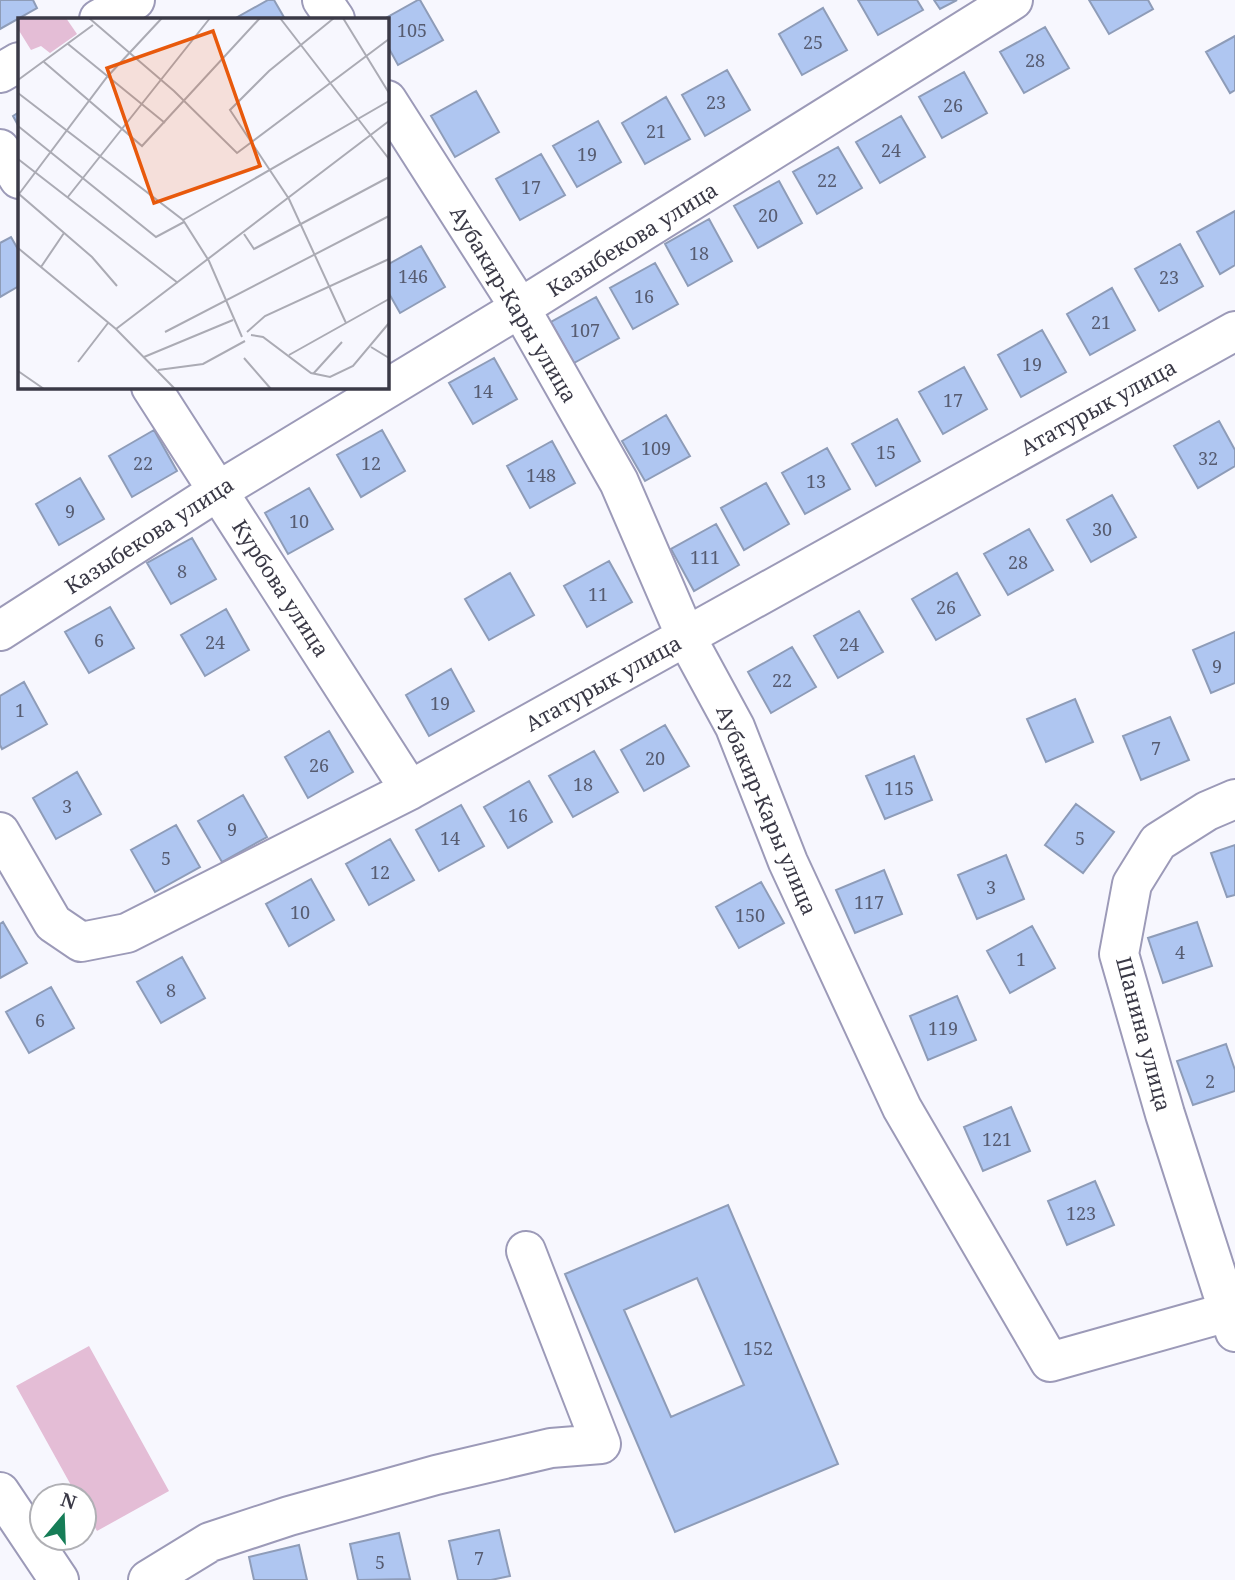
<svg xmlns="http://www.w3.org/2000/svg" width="1235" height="1580" font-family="'Noto Serif',serif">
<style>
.green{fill:#e4bdd6}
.building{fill:#afc6f1;stroke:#8e9cb8;stroke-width:2;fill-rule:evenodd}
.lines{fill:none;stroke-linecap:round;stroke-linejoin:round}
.minor-casing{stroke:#9c9ab8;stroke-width:42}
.minor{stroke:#fff;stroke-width:38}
.labels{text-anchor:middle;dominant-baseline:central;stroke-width:6;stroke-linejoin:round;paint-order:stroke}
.number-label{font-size:18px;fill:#575c71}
.street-label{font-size:21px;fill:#3a3946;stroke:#fff}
.inset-road{fill:none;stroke:#ababb4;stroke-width:2}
.view{fill:#e8590c;fill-opacity:0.15;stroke:#e8590c;stroke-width:3.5}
.inset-edge{fill:none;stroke:#3a3946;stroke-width:3.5}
</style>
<rect width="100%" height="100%" fill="#f7f7fe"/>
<path class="green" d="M89,1346L169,1491L97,1531L84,1508V1496H77L16,1386Z"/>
<path class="building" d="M0,0H33L37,8L0,29Z
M268,0H274L285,19H234Z
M418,0H420L443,40L398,65L387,45V19H384Z
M858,0H917L923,10L878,35Z
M934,0H957L940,9Z
M1089,0H1148L1153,9L1109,34Z
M823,8L847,50L802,75L779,34Z
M1045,27L1069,68L1024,93L1000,52Z
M1235,36V90L1230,93L1206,52Z
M727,70L750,110L705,136L682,95Z
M964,72L987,113L942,138L919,97Z
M476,91L499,132L455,157L431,116Z
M666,97L690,139L645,164L622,123Z
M19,112V127L13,116Z
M901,116L925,157L880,183L856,142Z
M598,121L621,162L577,187L553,146Z
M838,147L862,188L817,214L793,172Z
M541,154L565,195L520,220L496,179Z
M779,181L802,223L758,248L734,206Z
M1235,211V265L1220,274L1197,232Z
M709,219L732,261L688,286L665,244Z
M11,237L19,251V286L0,297V243Z
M1180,244L1203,286L1159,311L1135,269Z
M421,246L445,287L400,313L387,290V265Z
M655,263L678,304L633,329L610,288Z
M1112,288L1135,330L1090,355L1067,314Z
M596,297L619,338L574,363L551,322Z
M1042,330L1066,372L1021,397L998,355Z
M494,358L517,399L473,424L449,383Z
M964,367L987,409L943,434L919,392Z
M666,415L690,456L645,481L622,441Z
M897,419L920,461L876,486L852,444Z
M1219,421L1235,450V466L1198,488L1174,446Z
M154,430L177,471L132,497L109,456Z
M382,430L405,471L361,497L337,455Z
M552,441L575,483L530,508L507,466Z
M827,448L850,489L805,514L782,473Z
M80,478L104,519L59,545L36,504Z
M766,483L789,524L744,550L721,508Z
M309,488L333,529L288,554L265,513Z
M1112,495L1136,537L1091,562L1067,520Z
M716,524L739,565L694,591L671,549Z
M1029,529L1053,570L1008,595L984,554Z
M192,538L216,579L171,604L147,563Z
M609,561L632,602L587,627L564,586Z
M510,573L534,615L489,640L465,599Z
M957,573L980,615L936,640L912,599Z
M110,607L134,648L89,673L65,632Z
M226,609L249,650L205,676L181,635Z
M859,611L883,652L838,678L814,636Z
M1235,632V683L1211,693L1193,650Z
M792,647L816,687L771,713L748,672Z
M451,669L474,711L429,736L406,695Z
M24,682L47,724L2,749L0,745V696Z
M1075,699L1093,742L1046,762L1027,719Z
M1170,717L1189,760L1141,780L1123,736Z
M665,725L689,766L644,791L621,750Z
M329,731L353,772L308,798L285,757Z
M594,751L618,792L573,817L549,776Z
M914,756L932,800L885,819L866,776Z
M77,772L101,814L56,839L33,798Z
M529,781L552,822L508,848L484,807Z
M243,795L267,837L222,862L198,821Z
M1076,804L1114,832L1083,873L1045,845Z
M461,805L484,846L439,871L416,830Z
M176,825L200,867L155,892L131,850Z
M390,839L414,880L369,905L346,864Z
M1235,845V895L1227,897L1211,853Z
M1006,855L1024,899L977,919L958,875Z
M884,870L902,914L855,933L836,890Z
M311,879L334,920L289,946L266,904Z
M761,882L784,923L739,948L716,907Z
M3,922L27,963L0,978V924Z
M1197,922L1212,966L1163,983L1148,938Z
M1032,926L1055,968L1010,993L987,951Z
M182,957L205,998L161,1023L137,982Z
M51,987L74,1028L29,1053L6,1012Z
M957,996L976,1040L928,1060L910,1016Z
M1226,1044L1235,1070V1091L1193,1105L1177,1061Z
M1011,1107L1030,1151L983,1171L964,1127Z
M1095,1181L1114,1225L1067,1245L1048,1201Z
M728,1205L838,1464L675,1532L565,1274ZM697,1278L744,1385L671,1417L624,1310Z
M499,1530L510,1576L491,1580H458L449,1541Z
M399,1533L410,1579L358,1580L350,1544Z
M299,1545L307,1580H254L249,1557Z"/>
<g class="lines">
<defs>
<path id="minor" d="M322,0L335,19
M99,19L135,0
M0,73L19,62
M387,100L520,308L619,482L686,637L735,727L788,862L902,1108L1050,1362L1235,1310
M0,149L19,179
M151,387L410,790
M0,631L218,491L520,308L1013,0
M1235,799L1207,811L1158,842L1132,884L1119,954L1165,1114L1235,1332
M0,832L53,923L81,942L127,933L410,790L1235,331
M0,1492L59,1580
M148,1580L210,1542L289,1516L436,1475L551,1448L601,1444L526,1251"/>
</defs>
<use href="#minor" class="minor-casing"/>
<use href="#minor" class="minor"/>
</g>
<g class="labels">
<g class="number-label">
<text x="412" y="30">105</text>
<text x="813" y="42">25</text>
<text x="1035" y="60">28</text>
<text x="716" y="102">23</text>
<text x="953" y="105">26</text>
<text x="656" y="131">21</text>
<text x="891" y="150">24</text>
<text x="587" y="154">19</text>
<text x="827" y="180">22</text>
<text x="531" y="187">17</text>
<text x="768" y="215">20</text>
<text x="699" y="253">18</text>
<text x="413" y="276">146</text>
<text x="1169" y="277">23</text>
<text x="644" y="296">16</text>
<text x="1101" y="322">21</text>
<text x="585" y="330">107</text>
<text x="1032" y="364">19</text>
<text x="483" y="391">14</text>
<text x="953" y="400">17</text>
<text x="656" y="448">109</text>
<text x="886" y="452">15</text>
<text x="1208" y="458">32</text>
<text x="143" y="463">22</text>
<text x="371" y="463">12</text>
<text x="541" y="475">148</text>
<text x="816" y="481">13</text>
<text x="70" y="511">9</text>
<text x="299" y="521">10</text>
<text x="1102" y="529">30</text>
<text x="705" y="557">111</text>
<text x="1018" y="562">28</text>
<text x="182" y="571">8</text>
<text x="598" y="594">11</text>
<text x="946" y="607">26</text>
<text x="99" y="640">6</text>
<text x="215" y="642">24</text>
<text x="849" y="644">24</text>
<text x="1217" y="666">9</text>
<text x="782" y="680">22</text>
<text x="440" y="703">19</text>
<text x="20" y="710">1</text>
<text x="1156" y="748">7</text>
<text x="655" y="758">20</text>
<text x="319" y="765">26</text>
<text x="583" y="784">18</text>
<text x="899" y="788">115</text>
<text x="67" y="806">3</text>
<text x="518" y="815">16</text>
<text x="232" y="829">9</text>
<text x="450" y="838">14</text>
<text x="1080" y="838">5</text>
<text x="166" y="858">5</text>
<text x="380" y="872">12</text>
<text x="991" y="887">3</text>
<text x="869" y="902">117</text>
<text x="300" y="912">10</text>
<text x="750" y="915">150</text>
<text x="1180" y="952">4</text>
<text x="1021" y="959">1</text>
<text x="171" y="990">8</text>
<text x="40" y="1020">6</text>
<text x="943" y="1028">119</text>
<text x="1210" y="1081">2</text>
<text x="997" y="1139">121</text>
<text x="1081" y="1213">123</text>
<text x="758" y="1348">152</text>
<text x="479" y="1558">7</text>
<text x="380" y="1562">5</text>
</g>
<g class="street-label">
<text transform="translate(632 239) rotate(-32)">Казыбекова улица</text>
<text transform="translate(514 304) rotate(59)">Аубакир-Кары улица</text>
<text transform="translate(1098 407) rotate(-29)">Ататурык улица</text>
<text transform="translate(149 535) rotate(-33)">Казыбекова улица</text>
<text transform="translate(281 588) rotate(57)">Курбова улица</text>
<text transform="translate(603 683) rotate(-29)">Ататурык улица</text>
<text transform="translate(767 810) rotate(67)">Аубакир-Кары улица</text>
<text transform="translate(1144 1034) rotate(75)">Шанина улица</text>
</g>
</g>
<g transform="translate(18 18)">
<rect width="371" height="371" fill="#f7f7fe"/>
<path d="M0,0H48L59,16L32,35L23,28L13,32L0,11Z" fill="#e4bdd6"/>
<path class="inset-road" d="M71,0L156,73L219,135L371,21M262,0L371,141M316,0L251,53L212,92L271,181L328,305M325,0L371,75M50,26L147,105M26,44L124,128L242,0M0,62L75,7M0,75L165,202L191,243L224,319M0,108L138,219L166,204M0,141L160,265M49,180L192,0M165,202L371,83M226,216L236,231L371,159M0,230L98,311L157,371M23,249L46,215M99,268L74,239L1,176L89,59L144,0M98,311L371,103M147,314L371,198M229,314L247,298L371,241M233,317L245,319L293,355L312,359L335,348L371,305M353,329L371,340M271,337L371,281M126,339L215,302M226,340L253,371M60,344L90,305M140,352L185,346L227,323M0,353L26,371M295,356L324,324"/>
<path class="view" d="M195,13L242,148L136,185L89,50Z"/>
<rect width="371" height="371" class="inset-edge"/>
</g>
<g transform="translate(63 1517) rotate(19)"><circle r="33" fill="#ffffff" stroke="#b0b0b5" stroke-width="2"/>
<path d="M0-5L12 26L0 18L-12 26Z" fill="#167d57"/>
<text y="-10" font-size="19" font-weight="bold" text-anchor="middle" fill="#3a3946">N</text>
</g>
</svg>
